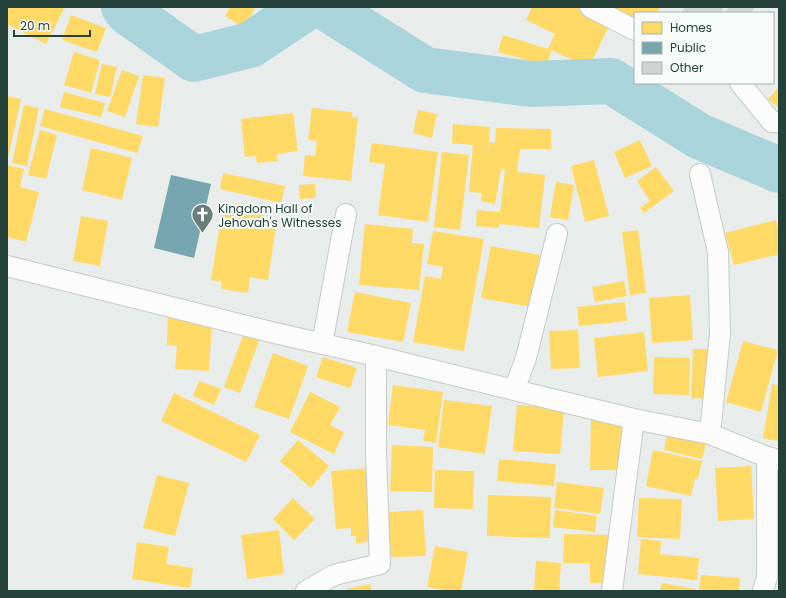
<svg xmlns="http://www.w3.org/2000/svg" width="786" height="598" font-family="Poppins,sans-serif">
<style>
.homes{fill:#ffd966}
.public{fill:#76a5af}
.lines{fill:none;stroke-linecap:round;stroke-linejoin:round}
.river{stroke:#a9d4db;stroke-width:46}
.building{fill:#cfd4d2}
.street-casing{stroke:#c5cac8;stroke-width:22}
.street{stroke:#fcfcfc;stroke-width:20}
.labels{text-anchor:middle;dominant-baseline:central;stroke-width:4;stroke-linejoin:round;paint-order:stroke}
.poi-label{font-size:12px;fill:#24423a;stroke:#f7fbf9;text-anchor:start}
</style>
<rect width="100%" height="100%" fill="#e8edeb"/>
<path class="homes" d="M7,7H65L46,44L7,24Z
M230,7H252L255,9L243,27L225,16Z
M532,7H576L610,24L589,67L551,50L547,66L498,52L503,35L548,49L555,34L526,20Z
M611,7H660L657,13H635V19Z
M71,15L106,28L97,52L62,40Z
M74,52L100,60L91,93L64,85Z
M102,64L117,67L110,97L95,94Z
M122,70L139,76L125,117L107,111Z
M143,75L165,78L158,127L136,124Z
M779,87V108L768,99Z
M64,92L105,103L101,117L60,107Z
M7,96L21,99L8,158H7Z
M24,105L39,108L27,166L12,163Z
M312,108L352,112V117H358L351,181L303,176L305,155L315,156L317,141L308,140Z
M45,109L143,136L137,153L40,126Z
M418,110L437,114L432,138L413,133Z
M293,113L298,151L277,154L278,161L257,163L256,156L245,157L241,119Z
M453,124L490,127L488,154L490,142L495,143L496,128L551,129V149H520L517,172L545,175L539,228L499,224V228L476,226L477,210L500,212L505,170L512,171L501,169L495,204L481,201L482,193L469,192L473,145L452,143Z
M40,130L57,135L46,179L28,175Z
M640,140L652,166L625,178L614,152Z
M372,143L438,152L428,222L378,215L385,164L369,162Z
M91,148L132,158L122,200L82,190Z
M442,152L469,155L460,230L434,227Z
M594,160L609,216L585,222L571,166Z
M7,165L24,169L20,187L39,192L26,242L7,237Z
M656,167L674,191L644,213L640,208L650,201L637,181Z
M223,173L285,186L281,203L220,189Z
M556,182L574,185L568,220L550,217Z
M315,184L316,198L300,199L299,185Z
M236,203L265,208L263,218L277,220L268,280L250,277L248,293L221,289L222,282L211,280L222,212L234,214Z
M81,216L108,221L100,266L73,261Z
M776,220L779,232V254L734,265L725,233Z
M365,224L413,229L412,243L424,244L419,290L359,285Z
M638,230L646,293L630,295L622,232Z
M433,231L484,239L464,351L413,342L425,276L441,279L443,267L427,264Z
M491,246L540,255L531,307L481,298Z
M624,281L627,296L595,302L592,287Z
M355,292L411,303L403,342L347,332Z
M690,295L693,340L652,343L649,298Z
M625,302L627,321L579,326L577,307Z
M168,317L212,320L209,371L175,369L177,346L167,345Z
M578,330L580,368L551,369L549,331Z
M644,332L648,371L598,377L594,338Z
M244,333L260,338L240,393L224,387Z
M743,341L778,350L761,412L726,402Z
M693,349H710L708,399L691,398Z
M273,353L308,366L289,419L254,407Z
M323,357L357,368L350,388L316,377Z
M654,357L690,358L689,395L653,394Z
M199,381L221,389L214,405L193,396Z
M772,384L779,386L778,441L763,438Z
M393,385L443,392L436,443L423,441L425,430L388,425Z
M310,392L340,407L330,425L344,432L334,454L290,432Z
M174,393L260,435L246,462L161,421Z
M444,400L492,406L485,454L438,447Z
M517,405L564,409L560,454L513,451Z
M591,419L622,420L621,470H590Z
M668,430L707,439L702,459L664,450Z
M298,440L329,466L311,488L280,461Z
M392,445L433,447L432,492L390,491Z
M653,450L702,461L698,479L695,478L691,496L646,486Z
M499,459L556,464L554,486L497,481Z
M751,466L754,519L718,521L715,468Z
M371,468L377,541L356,543V536H351V528L336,529L331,471Z
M435,470L474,471L473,509L434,508Z
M157,475L189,483L175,536L143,528Z
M557,482L604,488L600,514L554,508Z
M488,495L551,497L550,538L487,536Z
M293,498L315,519L294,540L273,519Z
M639,498L682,499L680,539L637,537Z
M776,503H779V550H777Z
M423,510L426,556L391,557L388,512Z
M555,510L597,516L595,532L553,527Z
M279,530L284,574L247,579L241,535Z
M564,534L613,535L612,583H590V563H563Z
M641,539L661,541L660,554L699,558L697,580L638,574Z
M137,542L169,547L166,564L193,568L190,588L132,579Z
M435,546L468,552L461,591H450L427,587Z
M536,561L561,563L559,591H534Z
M701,575L740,578L739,591H699Z
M662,583L696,589V591H660Z
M370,584L372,591H347L346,589Z"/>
<path class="public" d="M171,175L211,184L194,258L154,248Z"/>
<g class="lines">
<path class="river" d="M124,7L129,13L194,59L250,45L307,7
M325,7L425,70L531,84L611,81L699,136L779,170"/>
</g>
<path class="building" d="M685,7H724L720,13H681Z
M729,7H755L751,13H725Z"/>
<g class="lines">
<defs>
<path id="street" d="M590,7L635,30
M740,83L772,122H779
M700,174L718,252L720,333L710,434
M7,266L275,333L376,356L514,390L634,419L710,434L767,457L779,460
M322,344L346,214
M514,390L526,358L557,234
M306,591L334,575L380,564L376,452V356
M612,591L634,419
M763,591L767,577V457"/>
</defs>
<use href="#street" class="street-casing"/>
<use href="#street" class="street"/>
</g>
<defs>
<symbol id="church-pin" viewBox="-11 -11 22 30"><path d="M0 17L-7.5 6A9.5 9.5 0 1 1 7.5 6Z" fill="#697e78" stroke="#f7fbf9"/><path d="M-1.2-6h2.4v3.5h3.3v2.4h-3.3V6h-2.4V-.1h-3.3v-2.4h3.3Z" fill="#fff"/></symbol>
</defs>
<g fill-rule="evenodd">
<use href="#church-pin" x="190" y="202" width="25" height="34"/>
</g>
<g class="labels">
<g class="poi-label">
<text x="218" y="208">Kingdom Hall of<tspan x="218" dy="14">Jehovah's Witnesses</tspan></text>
</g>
</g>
<rect width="786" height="598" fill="none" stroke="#24423a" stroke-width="16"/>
<rect x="634" y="12" width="140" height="72" fill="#f7fbf9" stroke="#a3b1ad"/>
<rect x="642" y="22" width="20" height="12" fill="#ffd966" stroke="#a3b1ad"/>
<text x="670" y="32" font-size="12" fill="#24423a">Homes</text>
<rect x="642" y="42" width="20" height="12" fill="#76a5af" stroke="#a3b1ad"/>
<text x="670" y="52" font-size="12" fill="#24423a">Public</text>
<rect x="642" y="62" width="20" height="12" fill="#cfd4d2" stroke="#a3b1ad"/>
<text x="670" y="72" font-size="12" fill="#24423a">Other</text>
<path d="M14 30v6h76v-6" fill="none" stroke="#24423a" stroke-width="2"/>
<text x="20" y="30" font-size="12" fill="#24423a" stroke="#f7fbf9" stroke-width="3" paint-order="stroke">20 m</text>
</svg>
